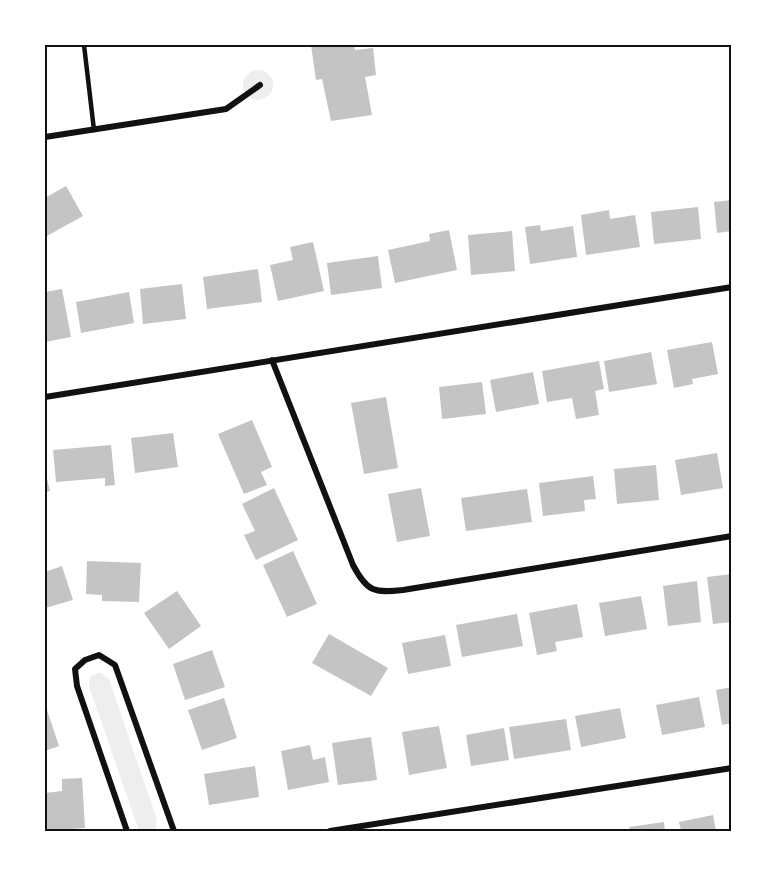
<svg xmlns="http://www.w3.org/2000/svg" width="777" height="876" font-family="'Fira Sans Condensed',sans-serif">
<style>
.green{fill:#eee}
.building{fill:#c4c4c4}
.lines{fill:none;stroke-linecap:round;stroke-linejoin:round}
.service{stroke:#111;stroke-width:4.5}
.minor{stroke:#111;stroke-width:6}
.neatline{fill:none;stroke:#111;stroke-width:2}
</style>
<rect width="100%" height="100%" fill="#fff"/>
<path class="green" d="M243 85a15 15 0 1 1 30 0a15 15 0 1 1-30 0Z
M97,673H101L109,679L157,820L155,831H140L138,828L89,686L90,677Z"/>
<path class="building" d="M311,45H354L355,50L373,48L376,75L365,77L372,115L331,121L322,79L316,80Z
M66,186L83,216L45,237V198Z
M732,200V231L717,233L714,202Z
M698,207L701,239L654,244L651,212Z
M609,210L610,219L635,215L640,247L586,255L581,215Z
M540,225L541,231L573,226L577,257L530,264L525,227Z
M449,230L457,270L395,283L388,250L430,241L429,234Z
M512,231L515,271L471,275L468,235Z
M313,242L324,291L278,301L270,265L293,260L290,247Z
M378,256L382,288L331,295L327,263Z
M258,269L262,302L207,309L203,277Z
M182,284L186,319L143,324L140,289Z
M62,289L71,337L45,342V292Z
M129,292L134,323L81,333L76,302Z
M712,342L718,374L692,379L693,384L674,388L667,350Z
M651,352L657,384L609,392L604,361Z
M599,361L604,389L595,391L599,415L576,419L572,398L547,402L542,371Z
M533,372L539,404L496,412L490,380Z
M482,382L486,414L442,419L439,387Z
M386,397L398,468L364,474L351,403Z
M252,420L272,467L261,472L267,485L244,494L218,434Z
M173,433L178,467L135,473L131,438Z
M111,445L115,485L105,486V478L56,482L53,450Z
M717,453L723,488L681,495L675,460Z
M656,465L659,500L617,504L614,469Z
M45,470L50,491L45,492Z
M593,476L596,499L584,500L585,511L543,516L539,483Z
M274,488L298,540L256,560L244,535L255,531L242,504Z
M421,488L430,536L397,542L388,494Z
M527,489L532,522L466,531L461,498Z
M293,551L317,604L287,617L263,565Z
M87,561L141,563L139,602L102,601V595L86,594Z
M62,566L73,600L45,608V572Z
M732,574V622L713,624L707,577Z
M697,581L701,622L668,626L663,586Z
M177,591L201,626L169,649L144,613Z
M641,596L647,629L605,636L599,603Z
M577,604L583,637L555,642L557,651L537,655L529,613Z
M517,614L523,646L462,657L456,625Z
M329,634L388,668L371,696L312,663Z
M445,635L451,666L408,674L402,643Z
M212,650L225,687L185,700L173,664Z
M732,687V723L722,725L716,690Z
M699,697L705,727L662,735L656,705Z
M224,698L237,738L202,750L188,710Z
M45,704L59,746L45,751Z
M620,708L626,738L581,747L575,716Z
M566,719L571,750L514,759L509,727Z
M439,726L447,768L409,775L402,732Z
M504,728L509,760L471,766L466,735Z
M371,737L377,780L338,785L332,743Z
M310,745L313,760L325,757L329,782L288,790L281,751Z
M255,766L259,797L209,805L204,774Z
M82,778L85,828L45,831V793L62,791V779Z
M713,815L716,831H681L679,822Z
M664,822L665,831H630L629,827Z"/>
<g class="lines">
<path class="service" d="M84,45L94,130"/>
<path class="minor" d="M45,137L226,109L260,85
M272,360L353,565C367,592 374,593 403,590L732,536
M45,397L732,287
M127,831L77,686L75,669L85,660L99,655L115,665L174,831
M330,831L732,768"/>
</g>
<rect width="777" height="876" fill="none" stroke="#ffffff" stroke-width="93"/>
<rect x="46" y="46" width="684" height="784" class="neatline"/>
</svg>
